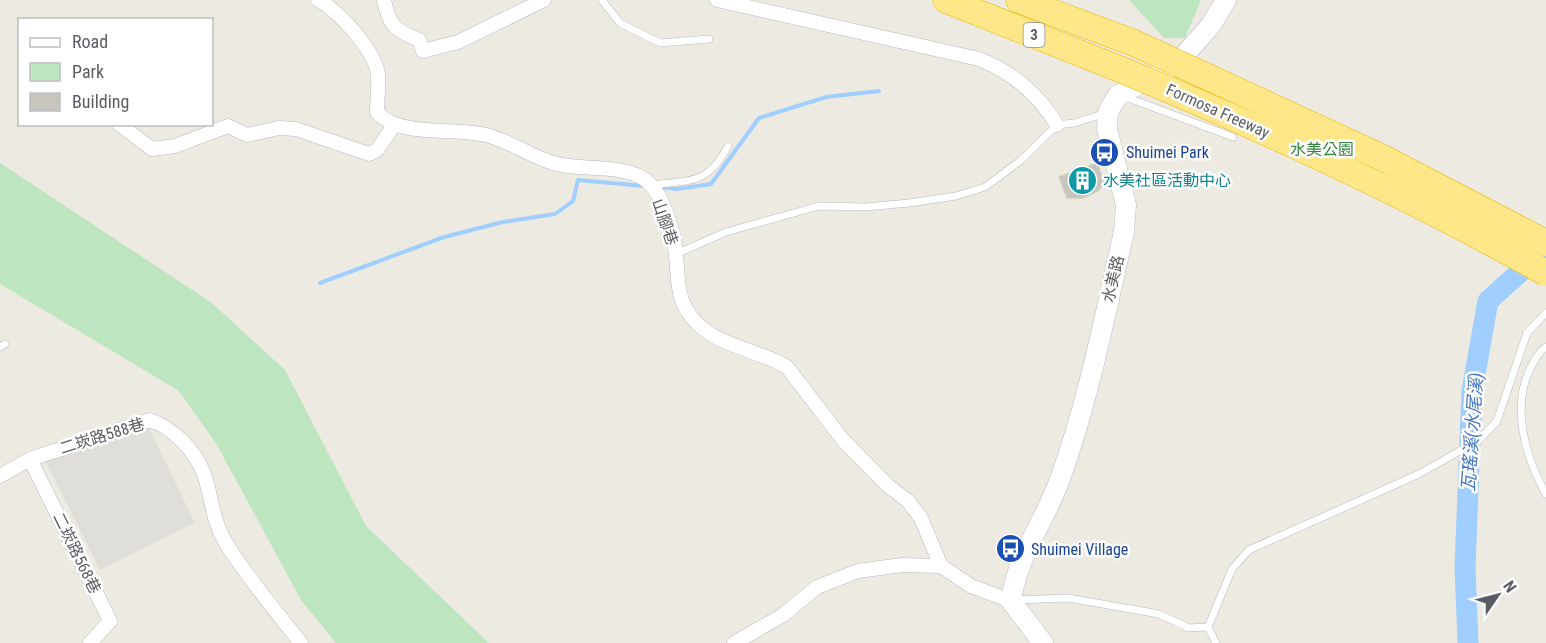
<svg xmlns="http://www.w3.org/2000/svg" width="1546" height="643" font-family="'Roboto Condensed','Noto Sans TC',sans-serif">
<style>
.industrial{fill:#e0ded9}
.green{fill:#bde5c0}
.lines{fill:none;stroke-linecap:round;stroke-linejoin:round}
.stream{stroke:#9fceff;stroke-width:4}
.river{stroke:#9fceff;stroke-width:21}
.building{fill:#c8c5be;stroke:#d1cdc0;stroke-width:1.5}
.lane-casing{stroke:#b7b9be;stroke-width:8}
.street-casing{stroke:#b7b9be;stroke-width:15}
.secondary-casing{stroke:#b7bac0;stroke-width:21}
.highway-casing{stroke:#eeb400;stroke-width:27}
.lane{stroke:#fff;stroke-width:7}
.street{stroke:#fff;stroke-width:14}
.secondary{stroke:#fff;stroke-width:20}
.highway{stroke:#fde788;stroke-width:26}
.highway-bridge-casing{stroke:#eeb400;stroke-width:27;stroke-linecap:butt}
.highway-bridge{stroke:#fde788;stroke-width:26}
.labels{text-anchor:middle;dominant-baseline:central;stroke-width:5;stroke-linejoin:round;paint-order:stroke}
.shield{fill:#fff;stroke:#8c8e91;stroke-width:1.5}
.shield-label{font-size:15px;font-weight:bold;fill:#5a5d62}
.street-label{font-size:16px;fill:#5a5d62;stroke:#fff}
.park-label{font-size:16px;fill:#35863e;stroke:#fff}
.transit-label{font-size:16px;fill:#164399;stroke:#fff;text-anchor:start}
.culture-label{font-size:16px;fill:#0d838f;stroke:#fff;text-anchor:start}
.water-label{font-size:18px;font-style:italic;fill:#4277c2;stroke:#fff}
</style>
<rect width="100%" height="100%" fill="#edebe1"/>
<path class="industrial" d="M144,418L195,523L100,570L46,462Z"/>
<path class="green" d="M1129,0H1201L1185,38H1164Z
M0,163L212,303L285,370L366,526L489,643H336L301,600L217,445L179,391L0,284Z"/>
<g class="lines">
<path class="stream" d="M658,187L677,189L711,184L759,118L826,97L879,91
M320,283L444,237L503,222L555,214L573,201L578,180L644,186"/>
<path class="river" d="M1468,643L1465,567L1472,391L1488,301L1540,254"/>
</g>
<path class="building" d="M1097,163L1105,184L1096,192L1083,198H1067L1059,177Z"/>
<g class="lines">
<defs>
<path id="lane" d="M602,0L620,23L660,43L709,39
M1123,96L1233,137
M651,185C691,180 708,185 728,146
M676,254L726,232L819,206L866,207L909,203L956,196L985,187L1020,161L1057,125L1074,123L1106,113
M0,347L5,344
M1546,347C1539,351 1536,358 1532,365C1510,405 1525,457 1546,494
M1014,600L1068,598L1159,614L1189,628L1208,627L1216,643
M1208,627L1232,569L1249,550L1419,474L1479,440L1497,421L1527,333L1546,313"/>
<path id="street" d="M318,0C338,10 375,51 378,74C379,86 377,100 377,112C399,138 455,127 486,135C510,141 530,156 553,163C581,171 612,164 639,176C663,187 674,232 676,256C678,273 677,294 686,309C708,347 754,347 787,367L843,440L887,485L908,501L921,518L941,566
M384,0C389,26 395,30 419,40L423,51L458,42L544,0
M717,0L979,59C1012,72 1038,94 1057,125
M119,124L152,149L175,146L228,126L247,135L279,128L296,129L369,154L377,150L395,124
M30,459L110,621L90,643
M0,476L30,459L150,420C173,428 195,450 204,474C212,496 212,519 224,540C243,572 277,613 301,643
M734,643L783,615L817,587L858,571L902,565L941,566L971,586L1011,601"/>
<path id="secondary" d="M1043,643L1011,601C1017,556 1045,521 1060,479C1089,399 1105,314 1124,232L1126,205L1107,129L1108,112L1118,95L1175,66L1211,25L1226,0"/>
<path id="highway" d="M946,0L1122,70
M1019,0L1134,43"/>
</defs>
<use href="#lane" class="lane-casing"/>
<use href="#street" class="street-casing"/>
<use href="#secondary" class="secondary-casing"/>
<use href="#highway" class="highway-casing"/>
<use href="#lane" class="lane"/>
<use href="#street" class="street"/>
<use href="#secondary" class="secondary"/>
<use href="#highway" class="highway"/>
<defs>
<path id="highway-bridge" d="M1134,43L1381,157L1546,243
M1122,70C1266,130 1410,196 1546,273"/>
</defs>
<use href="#highway-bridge" class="highway-bridge-casing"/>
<use href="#highway-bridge" class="highway-bridge"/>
</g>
<defs>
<symbol id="bus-disc" viewBox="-11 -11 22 22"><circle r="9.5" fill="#1a4fb4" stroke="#fff"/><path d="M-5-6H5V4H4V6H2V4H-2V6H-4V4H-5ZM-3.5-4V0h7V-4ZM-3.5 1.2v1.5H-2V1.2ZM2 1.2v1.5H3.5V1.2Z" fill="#fff"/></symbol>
<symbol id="building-disc" viewBox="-11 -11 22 22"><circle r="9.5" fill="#0f9aa8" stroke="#fff"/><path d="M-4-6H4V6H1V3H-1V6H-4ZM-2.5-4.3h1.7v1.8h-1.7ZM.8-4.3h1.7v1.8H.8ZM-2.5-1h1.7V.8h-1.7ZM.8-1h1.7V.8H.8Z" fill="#fff"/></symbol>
</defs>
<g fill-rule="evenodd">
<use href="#bus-disc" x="1088" y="136" width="33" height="33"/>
<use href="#building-disc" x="1066" y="164" width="33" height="33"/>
<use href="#bus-disc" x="994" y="532" width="33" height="33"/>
</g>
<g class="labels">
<rect class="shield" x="1023.5" y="23" width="21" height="24" rx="4.5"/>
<g class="shield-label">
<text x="1034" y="35">3</text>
</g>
<g class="street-label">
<text transform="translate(1218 111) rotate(24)">Formosa Freeway</text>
<text transform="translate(665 222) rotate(71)">山腳巷</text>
<text transform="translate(1113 279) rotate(-77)">水美路</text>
<text transform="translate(102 436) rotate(-17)">二崁路588巷</text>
<text transform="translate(77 553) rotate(64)">二崁路568巷</text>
</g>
<g class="park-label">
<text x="1322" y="149">水美公園</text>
</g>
<g class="transit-label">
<text x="1126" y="152">Shuimei Park</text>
<text x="1031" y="549">Shuimei Village</text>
</g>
<g class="culture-label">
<text x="1103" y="180">水美社區活動中心</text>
</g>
<g class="water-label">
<text transform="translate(1472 432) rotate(-86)">瓦瑤溪(水尾溪)</text>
</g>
</g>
<rect x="18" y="18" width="195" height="108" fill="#ffffff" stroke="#bdbec0" stroke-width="1.5"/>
<rect x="30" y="38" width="30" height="9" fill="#ffffff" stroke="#bdbec0" stroke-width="1.5"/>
<text x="72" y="48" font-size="18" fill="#5a5d62">Road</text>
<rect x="30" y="63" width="30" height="18" fill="#bde5c0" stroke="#bdbec0" stroke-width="1.5"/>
<text x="72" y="78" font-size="18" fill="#5a5d62">Park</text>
<rect x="30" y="93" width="30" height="18" fill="#c8c5be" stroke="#bdbec0" stroke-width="1.5"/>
<text x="72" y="108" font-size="18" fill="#5a5d62">Building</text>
<g transform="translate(1498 595) rotate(55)" stroke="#ffffff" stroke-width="4.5" paint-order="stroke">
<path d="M0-4.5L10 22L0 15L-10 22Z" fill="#5a5d62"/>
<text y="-9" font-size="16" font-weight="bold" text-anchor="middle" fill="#5a5d62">N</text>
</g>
</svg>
